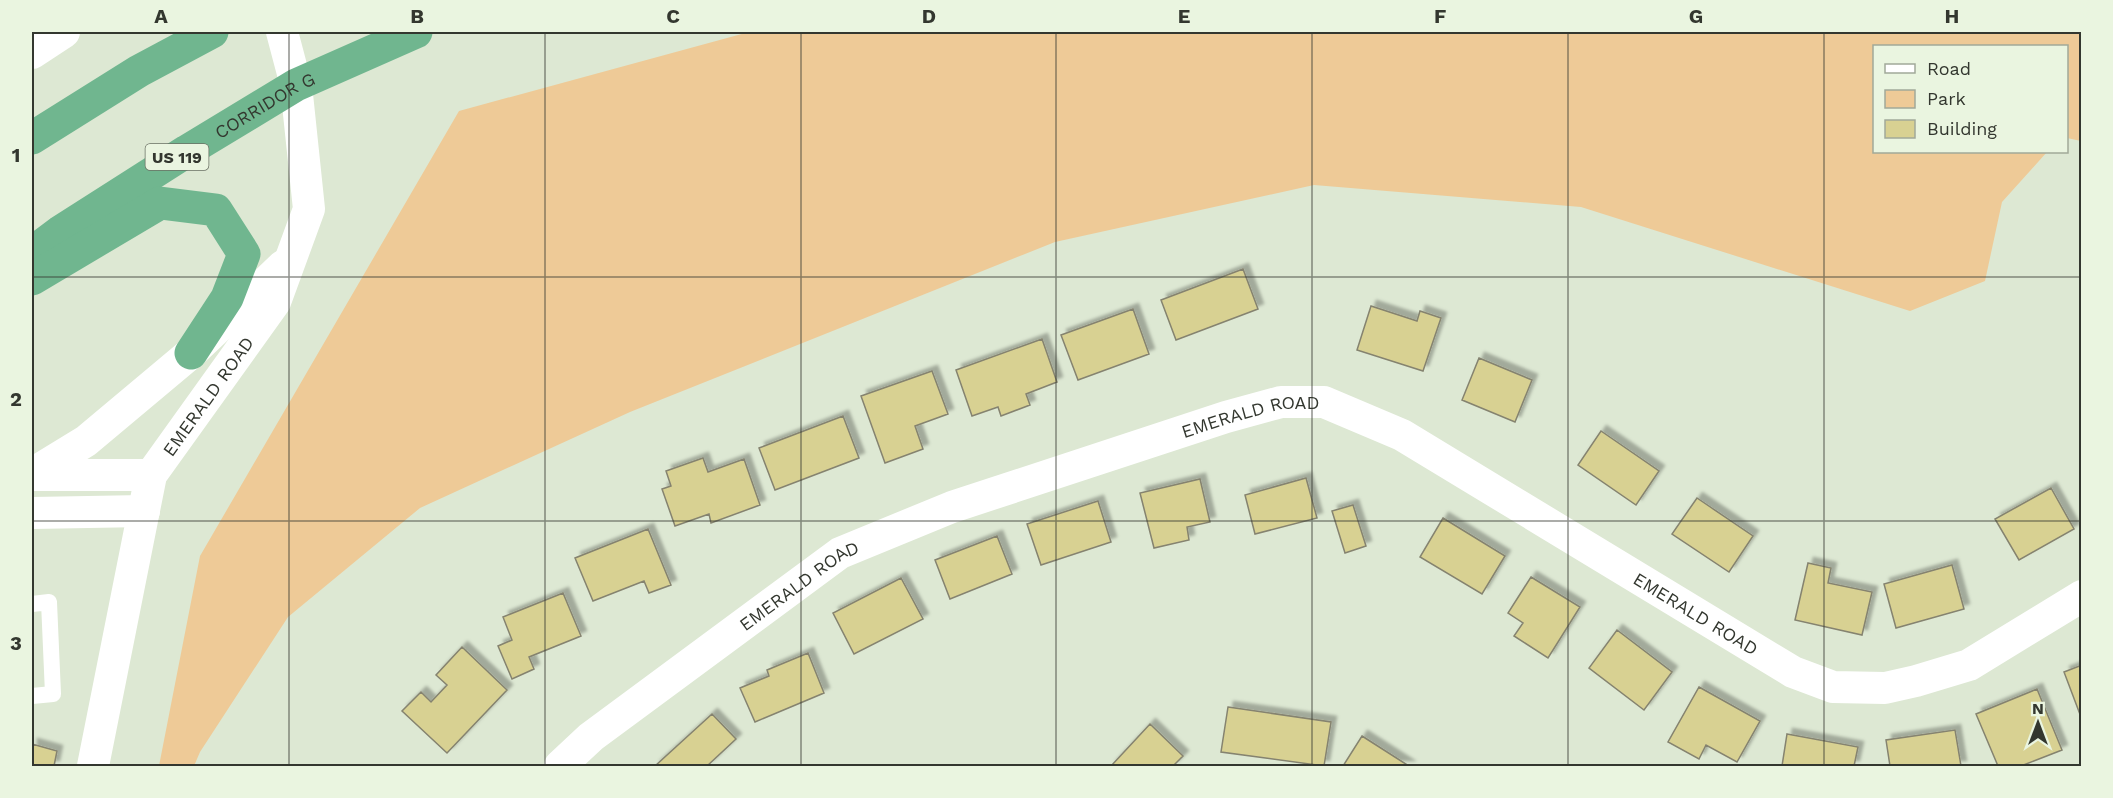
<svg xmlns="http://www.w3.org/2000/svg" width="2113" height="798" font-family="'Work Sans',sans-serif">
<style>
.green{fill:#eeca97}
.building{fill:#d8d192;stroke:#85836f;stroke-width:1.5;filter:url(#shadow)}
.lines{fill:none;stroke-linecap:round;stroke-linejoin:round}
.service{stroke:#fff;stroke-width:16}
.minor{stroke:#fff;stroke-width:32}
.trunk{stroke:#70b68f;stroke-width:33}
.grid{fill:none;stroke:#33372f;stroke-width:1.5;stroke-opacity:0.55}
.labels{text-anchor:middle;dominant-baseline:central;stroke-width:6;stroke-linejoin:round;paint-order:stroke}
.shield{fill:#eaf5e0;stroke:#6a7064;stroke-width:1.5}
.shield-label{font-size:16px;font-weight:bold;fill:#33372f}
.street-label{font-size:18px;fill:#33372f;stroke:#eaf5e0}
.neatline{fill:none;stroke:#33372f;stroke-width:2}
.grid-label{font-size:20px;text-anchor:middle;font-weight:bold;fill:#33372f}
</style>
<defs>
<filter id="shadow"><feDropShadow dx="5.5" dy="-5.5" stdDeviation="1.5" flood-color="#0004"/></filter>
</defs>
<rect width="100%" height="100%" fill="#dde8d3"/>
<path class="green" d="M749,32H2081V141L2067,138L2066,46H1874V152H2047L2002,202L1985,281L1910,311L1581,207L1314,185L1055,242L630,412L420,508L288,617L200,752L194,766H159L200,556L459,111Z"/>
<path class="building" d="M1243,269L1258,309L1176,340L1161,300Z
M1371,306L1417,321L1420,311L1441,318L1423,371L1357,350Z
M1133,309L1149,354L1078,380L1061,335Z
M1042,339L1057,382L1026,394L1030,405L1001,416L998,407L972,416L956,370Z
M1479,358L1532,380L1515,422L1462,400Z
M932,371L948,414L915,426L923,449L885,463L861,396Z
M843,416L859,458L775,490L759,448Z
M1601,431L1659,471L1636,505L1578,465Z
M703,458L708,472L744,459L760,505L711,523L709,514L675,526L662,489L671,486L666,471Z
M1306,478L1317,518L1255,534L1245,495Z
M1200,479L1210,522L1187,527L1189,540L1154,548L1140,493Z
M2051,488L2074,529L2019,560L1995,519Z
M1697,498L1753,536L1729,572L1672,534Z
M1098,501L1111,542L1041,565L1027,524Z
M1353,505L1366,546L1345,553L1332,511Z
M1443,518L1505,556L1482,594L1420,557Z
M648,529L671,585L649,593L644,581L593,601L575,558Z
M997,536L1012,574L950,599L935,560Z
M1808,563L1831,568L1828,583L1872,592L1862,635L1795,620Z
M1952,565L1964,609L1896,628L1884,584Z
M1531,577L1580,607L1548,658L1514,636L1523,623L1508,613Z
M901,578L923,619L854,654L833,613Z
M563,593L581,636L529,657L534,669L512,679L498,646L512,640L503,617Z
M1617,630L1672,672L1644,710L1589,668Z
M462,647L507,690L447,753L402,711L421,692L431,702L447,685L436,675Z
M808,653L824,693L755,722L740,688L769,676L767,670Z
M2082,665V717H2081L2064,672Z
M1699,687L1760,721L1737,762L1706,745L1699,759L1668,742Z
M2037,689L2062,750L2021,766H1998L1976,714Z
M1228,707L1331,722L1324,766L1221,752Z
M712,714L736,739L707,766H655Z
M1150,724L1183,756L1173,766H1111Z
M1955,730L1961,766H1890L1886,740Z
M1787,734L1858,747L1854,766H1782Z
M1362,736L1409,766H1343Z
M32,744L57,751L54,766H32Z"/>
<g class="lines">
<path class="service" d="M32,604L49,602L53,694L32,696"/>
<g class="minor">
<path d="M32,53L64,32"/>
<path d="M32,474L86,441L191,353L283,266"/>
<path d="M32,475H151"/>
<path d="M32,513L144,511"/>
<path id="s1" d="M93,766L151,475L275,302L309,209L296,85L282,32"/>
<path id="s2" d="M560,766L591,737L840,553L952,507L1226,417L1281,402H1324L1402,435L1793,672L1833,687L1885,688L1916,681L1969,665L2082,596"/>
</g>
<g class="trunk">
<path d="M32,138L139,71L212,32"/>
<path id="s3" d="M32,253L60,232L187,151L296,85L416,32"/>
<path d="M32,279L160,203L216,210L244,254L227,298L191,353"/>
</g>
</g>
<path class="grid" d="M289,32V766M545,32V766M801,32V766M1056,32V766M1312,32V766M1568,32V766M1824,32V766M32,277H2082M32,521H2082"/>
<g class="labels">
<rect class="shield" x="145.5" y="144" width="63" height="26" rx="4.5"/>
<g class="shield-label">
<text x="177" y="157">US 119</text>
</g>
<g class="street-label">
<text stroke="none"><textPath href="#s3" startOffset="276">CORRIDOR G</textPath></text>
<text stroke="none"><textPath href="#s1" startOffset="394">EMERALD ROAD</textPath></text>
<text stroke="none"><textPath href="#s2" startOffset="786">EMERALD ROAD</textPath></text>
<text stroke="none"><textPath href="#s2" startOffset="300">EMERALD ROAD</textPath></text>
<text stroke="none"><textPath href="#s2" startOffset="1290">EMERALD ROAD</textPath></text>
</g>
</g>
<rect width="2113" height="798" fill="none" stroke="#eaf5e0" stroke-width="66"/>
<rect x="1873" y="45" width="195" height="108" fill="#eaf5e0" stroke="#a1a999" stroke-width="1.5"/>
<rect x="1885" y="64" width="30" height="9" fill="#ffffff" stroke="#a1a999" stroke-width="1.5"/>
<text x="1927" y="75" font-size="18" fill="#33372f">Road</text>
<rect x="1885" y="90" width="30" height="18" fill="#eeca97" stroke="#a1a999" stroke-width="1.5"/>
<text x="1927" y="105" font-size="18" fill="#33372f">Park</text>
<rect x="1885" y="120" width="30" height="18" fill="#d8d192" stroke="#a1a999" stroke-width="1.5"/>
<text x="1927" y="135" font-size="18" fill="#33372f">Building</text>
<g transform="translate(2038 723)" stroke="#eaf5e0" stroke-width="4.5" paint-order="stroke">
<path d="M0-4.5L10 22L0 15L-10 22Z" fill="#33372f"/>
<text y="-9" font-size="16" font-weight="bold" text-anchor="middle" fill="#33372f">N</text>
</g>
<rect x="33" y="33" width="2047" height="732" class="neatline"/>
<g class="grid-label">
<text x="161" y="23">A</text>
<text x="417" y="23">B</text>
<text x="673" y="23">C</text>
<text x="929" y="23">D</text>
<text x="1184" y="23">E</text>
<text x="1440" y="23">F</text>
<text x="1696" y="23">G</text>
<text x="1952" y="23">H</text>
<text x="16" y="162">1</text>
<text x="16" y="406">2</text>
<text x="16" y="650">3</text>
</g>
</svg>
